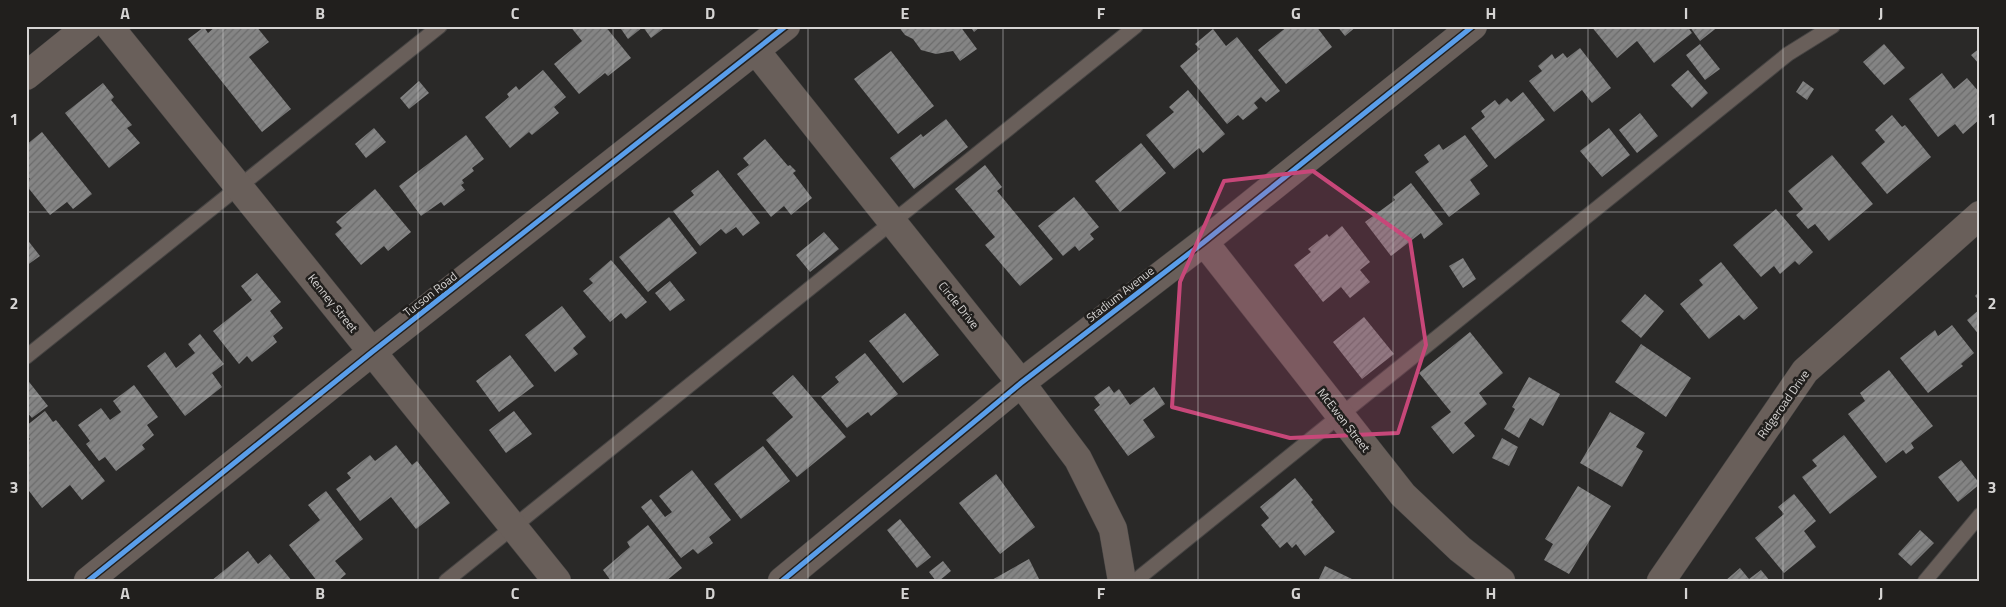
<svg xmlns="http://www.w3.org/2000/svg" width="2006" height="607" font-family="'Titillium Web',sans-serif">
<style>
.building{fill:url(#building-hatch)}
.lines{fill:none;stroke-linecap:round;stroke-linejoin:round}
.lane-casing{stroke:#464443;stroke-width:16}
.street-casing{stroke:#464443;stroke-width:29}
.lane{stroke:#695f5a;stroke-width:14}
.street{stroke:#695f5a;stroke-width:28}
.cycleway-casing{stroke:#211f1d;stroke-width:8}
.cycleway{stroke:#5a9eea;stroke-width:5}
.marked{fill:#c74779;fill-opacity:0.2;stroke:#c74779;stroke-width:4;stroke-linejoin:round}
.grid{fill:none;stroke:#d6d4d3;stroke-width:1;stroke-opacity:0.55}
.labels{text-anchor:middle;dominant-baseline:central;stroke-width:5;stroke-linejoin:round;paint-order:stroke}
.street-label{font-size:12px;fill:#d6d4d3;stroke:#211f1d}
.neatline{fill:none;stroke:#d6d4d3;stroke-width:2}
.grid-label{font-size:16px;text-anchor:middle;font-weight:bold;fill:#d6d4d3}
</style>
<defs>
<pattern id="building-hatch" width="6" height="6" patternUnits="userSpaceOnUse" patternTransform="scale(1.25)"><rect width="6" height="6" fill="#848484"/><path d="M-1 1l2-2M0 6l6-6M5 7l2-2" fill="none" stroke="#6c6c6c"/></pattern>
</defs>
<rect width="100%" height="100%" fill="#2a2928"/>
<path class="building" d="M216,26H256L269,42L249,57L291,109L262,132L188,39L204,27L208,33Z
M570,26H605L631,58L608,76L605,73L579,94L554,64L582,41Z
M619,26H667L651,38L643,27L628,39Z
M898,26H960L977,49L960,61L953,51L936,54L921,50L913,39L905,35Z
M970,26H981L974,32Z
M1288,26H1316L1332,47L1286,84L1258,50Z
M1337,26H1357L1345,36Z
M1591,26H1687L1692,33L1654,63L1637,41L1617,58Z
M1691,26H1719L1700,41L1690,27Z
M1213,29L1226,46L1237,37L1280,91L1266,102L1261,97L1254,103L1258,108L1243,120L1238,115L1227,124L1180,66L1200,49L1195,44Z
M1700,44L1720,69L1705,80L1686,55Z
M1884,44L1905,68L1884,85L1863,62Z
M1580,48L1611,88L1592,103L1582,90L1554,112L1529,81L1542,71L1538,66L1552,54L1555,59L1563,53L1567,58Z
M1980,48V65L1971,55Z
M891,51L934,106L898,134L854,79Z
M543,70L566,97L554,107L559,113L532,135L529,132L510,148L485,117L509,97L507,94L516,86L519,90Z
M1688,70L1708,93L1692,108L1671,85Z
M1942,73L1954,89L1967,78L1980,93V119L1963,134L1955,124L1938,137L1909,99Z
M419,81L429,93L409,109L400,98Z
M1803,81L1814,89L1807,100L1796,92Z
M103,83L114,97L111,100L132,125L127,128L140,143L109,168L65,113Z
M1188,90L1225,134L1203,153L1199,148L1174,169L1146,135L1174,112L1169,107Z
M1523,92L1545,120L1495,159L1471,128L1485,117L1481,111L1495,100L1499,105L1507,98L1511,102Z
M1640,113L1658,136L1637,153L1619,130Z
M1892,115L1902,127L1905,125L1931,157L1887,194L1861,163L1885,142L1875,130Z
M946,119L968,147L914,189L890,158L921,134L923,137Z
M374,128L386,142L366,158L355,144Z
M1609,128L1630,155L1602,177L1580,151Z
M42,132L92,194L73,209L67,202L50,215L26,185V181L30,179L26,174V145Z
M466,135L484,159L472,168L474,171L462,180L464,183L461,185L465,190L444,206L441,202L421,216L399,186Z
M1465,135L1488,166L1470,180L1480,194L1449,217L1415,172L1429,162L1424,155L1439,144L1443,150Z
M765,139L788,166L790,165L796,171L793,173L812,198L791,215L784,206L771,217L737,174L749,165L743,158Z
M1141,143L1166,173L1120,212L1095,181Z
M1832,155L1873,204L1829,241L1815,224L1808,229L1796,215L1803,209L1788,191Z
M985,165L1002,187L997,191L1053,259L1020,286L985,245L995,237L955,189Z
M718,170L760,223L743,236L736,227L726,234L721,229L700,246L673,211L694,195L691,191Z
M1411,183L1443,224L1424,239L1421,233L1391,256L1365,222L1395,200L1393,197Z
M375,189L411,232L388,251L384,246L361,265L335,234L342,228L336,222Z
M1074,197L1099,227L1090,234L1094,239L1079,251L1075,246L1063,256L1038,226Z
M1776,209L1813,252L1799,265L1795,261L1780,274L1774,266L1761,277L1733,245Z
M669,217L697,253L648,292L619,257Z
M1342,226L1370,262L1360,270L1370,282L1350,298L1341,287L1323,302L1294,265L1311,252L1308,249L1327,234L1329,237Z
M824,232L839,249L810,272L796,255Z
M26,238L40,256L26,266Z
M1463,258L1476,279L1463,288L1449,266Z
M611,260L647,302L626,319L621,313L610,322L583,291L593,283L589,279Z
M1721,262L1758,308L1744,320L1739,315L1709,339L1680,304L1703,285L1699,280Z
M257,273L281,302L270,311L283,328L273,336L277,342L252,362L247,356L239,364L213,331L252,300L241,286Z
M670,281L685,300L670,311L655,293Z
M1980,291V301L1975,296Z
M1645,294L1664,311L1641,338L1621,321Z
M562,306L586,337L573,348L578,354L555,372L525,335Z
M1980,309V336L1967,320Z
M905,313L939,355L903,383L869,341Z
M1364,317L1394,354L1362,379L1333,342Z
M1952,325L1974,353L1961,364L1963,366L1928,393L1900,358L1935,330L1938,336Z
M1470,332L1503,373L1479,393L1487,404L1464,423L1475,436L1453,454L1431,427L1451,412L1419,373Z
M200,334L224,364L212,373L222,387L185,416L147,366L165,352L176,368L195,353L188,344Z
M1641,344L1691,378L1666,417L1615,382Z
M865,353L898,394L871,416L868,412L847,428L821,397L839,382L835,377Z
M510,355L534,386L499,412L476,381Z
M1889,370L1933,426L1911,443L1914,448L1906,454L1903,450L1886,463L1848,414L1865,401L1860,393Z
M793,375L846,437L797,477L766,440L793,417L772,393Z
M1529,377L1560,394L1543,426L1530,418L1519,438L1504,429L1515,409L1512,407Z
M26,378L48,406L32,418L26,411Z
M134,385L158,417L147,425L154,435L142,445L145,449L116,471L105,457L99,461L86,444L90,441L78,425L101,408L110,420L121,412L113,401Z
M1109,386L1114,393L1119,389L1130,405L1154,387L1165,404L1143,420L1155,437L1128,456L1094,410L1100,405L1094,397Z
M45,411L53,422L56,420L105,481L82,500L70,485L42,508L26,487V442L30,439L26,435V426Z
M514,411L532,434L506,453L489,430Z
M1610,412L1645,433L1636,447L1643,451L1622,487L1580,463Z
M1844,435L1877,477L1830,514L1802,477L1817,466L1812,460Z
M1502,438L1518,447L1509,466L1492,458Z
M396,445L412,465L417,461L450,503L416,529L391,497L360,521L336,489L351,478L347,473L370,455L375,461Z
M763,446L790,481L741,519L714,484Z
M1961,460L1980,484L1958,502L1938,477Z
M692,470L731,520L709,537L713,543L698,554L693,549L681,558L641,507L651,499L665,517L672,512L659,496Z
M996,474L1035,527L1000,554L959,503Z
M1295,478L1313,500L1311,502L1335,532L1305,556L1296,544L1292,548L1287,542L1280,548L1261,525L1269,518L1260,507Z
M1578,486L1611,506L1569,574L1544,560L1553,544L1545,539Z
M326,491L363,539L335,561L346,574L338,581H317L289,545L320,520L308,505Z
M1794,494L1816,521L1804,531L1816,547L1784,573L1755,538L1784,514L1778,507Z
M900,519L931,557L917,568L887,530Z
M648,525L682,568L666,581H611L603,570L630,547L627,542Z
M1920,530L1934,543L1911,566L1898,554Z
M248,551L258,564L270,554L292,581H211Z
M1029,559L1040,581H990Z
M943,561L951,571L939,581H936L929,572Z
M1325,566L1356,581H1318Z
M1740,568L1749,579L1761,570L1770,581H1725Z"/>
<g class="lines">
<defs>
<path id="lane" d="M26,357L440,26
M446,581L1136,26
M1135,581L1788,54L1833,26
M1925,581L1980,515"/>
<path id="street" d="M109,26L557,581
M756,51L1021,383L1078,459L1113,529L1122,581
M26,76L88,26
M1204,242L1403,495L1460,549L1501,581
M88,581L372,352L786,26
M782,581L1021,383L1204,242L1473,26
M1661,581L1805,371L1980,215"/>
</defs>
<use href="#lane" class="lane-casing"/>
<use href="#street" class="street-casing"/>
<use href="#lane" class="lane"/>
<use href="#street" class="street"/>
<defs>
<path id="cycleway" d="M88,581L372,352L786,26
M782,581L1021,383L1204,242L1473,26"/>
</defs>
<use href="#cycleway" class="cycleway-casing"/>
<use href="#cycleway" class="cycleway"/>
</g>
<path class="marked" d="M1313,171L1410,240L1426,345L1398,433L1290,438L1172,407L1180,282L1224,181Z"/>
<path class="grid" d="M223,26V581M418,26V581M613,26V581M808,26V581M1003,26V581M1198,26V581M1393,26V581M1588,26V581M1783,26V581M26,212H1980M26,396H1980"/>
<g class="labels">
<g class="street-label">
<text transform="translate(430 294) rotate(-38)">Tucson Road</text>
<text transform="translate(1120 294) rotate(-38)">Stadium Avenue</text>
<text transform="translate(333 303) rotate(51)">Kenney Street</text>
<text transform="translate(959 305) rotate(51)">Circle Drive</text>
<text transform="translate(1783 404) rotate(-55)">Ridgeroad Drive</text>
<text transform="translate(1344 420) rotate(52)">McEwen Street</text>
</g>
</g>
<rect width="2006" height="607" fill="none" stroke="#211f1d" stroke-width="55"/>
<rect x="28" y="28" width="1950" height="552" class="neatline"/>
<g class="grid-label">
<text x="125" y="19">A</text>
<text x="320" y="19">B</text>
<text x="515" y="19">C</text>
<text x="710" y="19">D</text>
<text x="905" y="19">E</text>
<text x="1101" y="19">F</text>
<text x="1296" y="19">G</text>
<text x="1491" y="19">H</text>
<text x="1686" y="19">I</text>
<text x="1881" y="19">J</text>
<text x="14" y="125">1</text>
<text x="1992" y="125">1</text>
<text x="14" y="309">2</text>
<text x="1992" y="309">2</text>
<text x="14" y="493">3</text>
<text x="1992" y="493">3</text>
<text x="125" y="599">A</text>
<text x="320" y="599">B</text>
<text x="515" y="599">C</text>
<text x="710" y="599">D</text>
<text x="905" y="599">E</text>
<text x="1101" y="599">F</text>
<text x="1296" y="599">G</text>
<text x="1491" y="599">H</text>
<text x="1686" y="599">I</text>
<text x="1881" y="599">J</text>
</g>
</svg>
